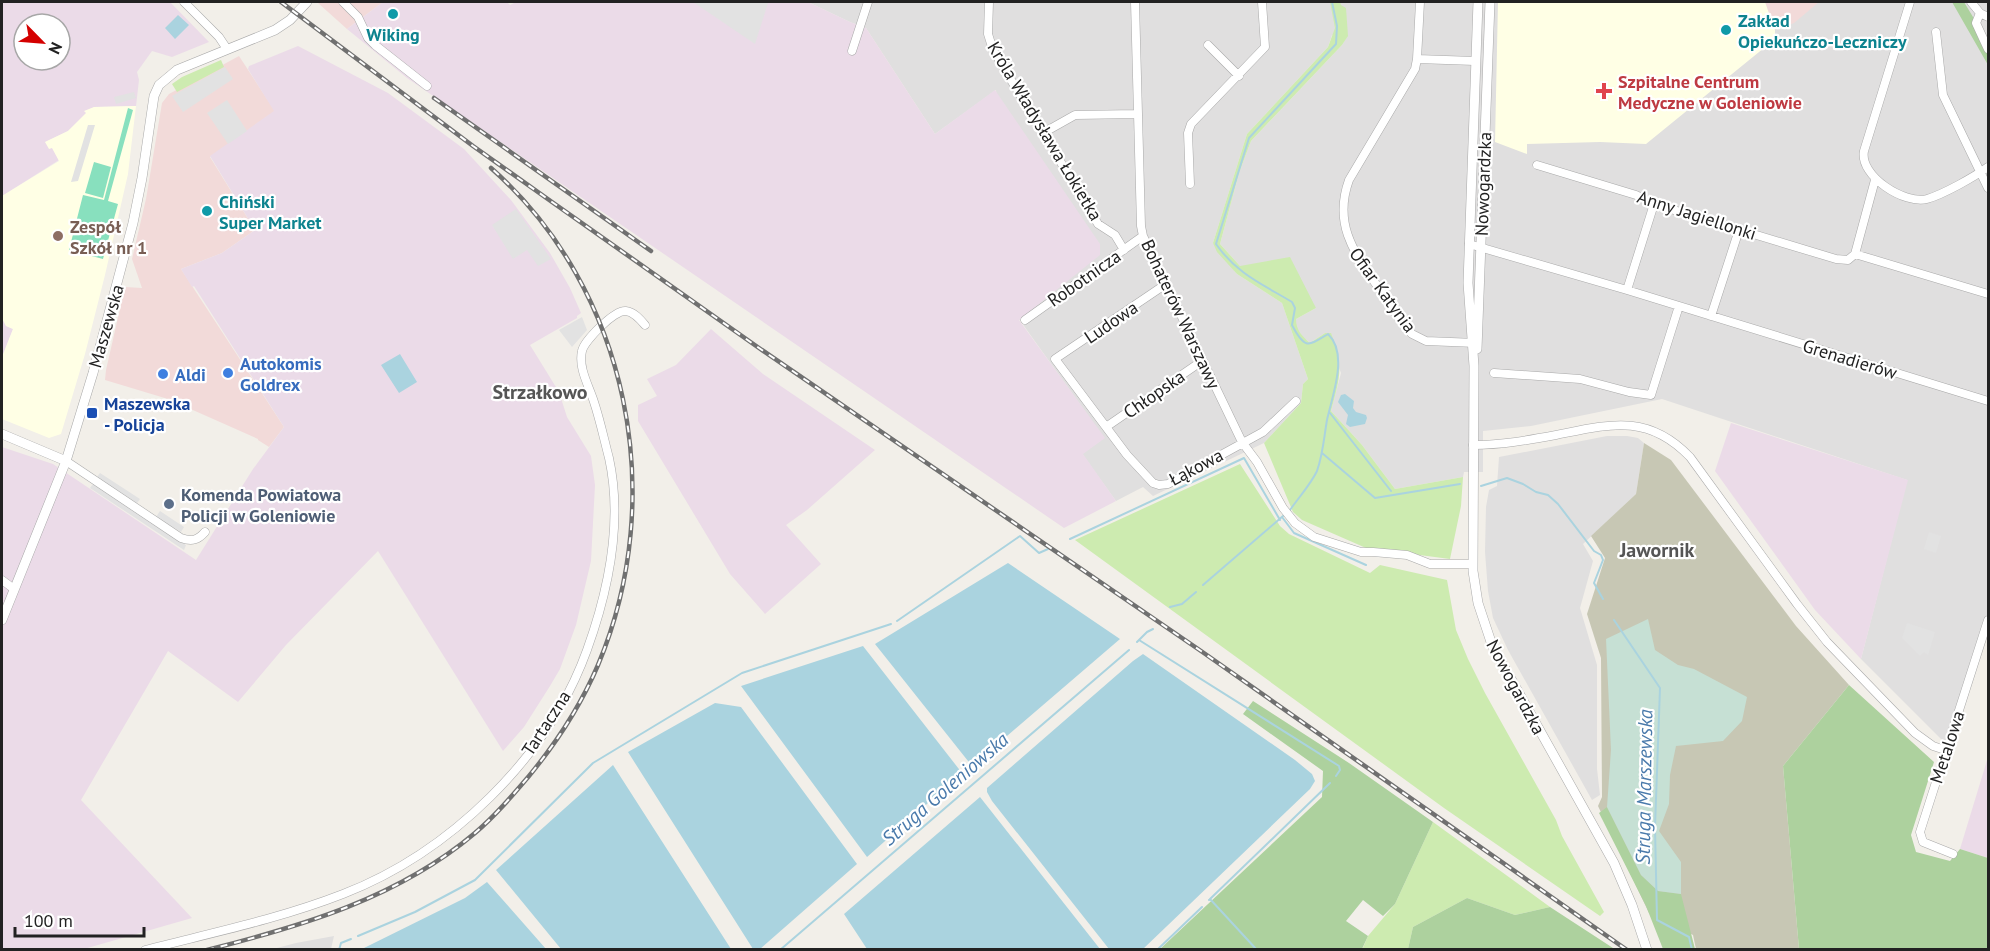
<svg xmlns="http://www.w3.org/2000/svg" width="1990" height="951" font-family="'PT Sans',sans-serif">
<style>
.residential{fill:#e0dfdf}
.commercial{fill:#f2dad9}
.industrial{fill:#ebdbe8;fill-rule:evenodd}
.education{fill:#ffffe5}
.construction{fill:#c7c7b4}
.grass{fill:#cdebb0}
.forest{fill:#add19e}
.wetland{fill:#c6e0d4}
.pitch{fill:#88e0be}
.parking{fill:#e2e2e2}
.water{fill:#aad3df}
.lines{fill:none;stroke-linecap:round;stroke-linejoin:round}
.stream{stroke:#aad3df;stroke-width:2}
.minor-casing{stroke:#a9a9a9;stroke-width:9}
.tertiary-casing{stroke:#a9a9a9;stroke-width:10}
.minor{stroke:#fff;stroke-width:8}
.tertiary{stroke:#fff;stroke-width:9}
.rail-casing{stroke:#707070;stroke-width:4.5}
.rail{stroke:#fff;stroke-width:2;stroke-dasharray:7;stroke-linecap:butt}
.culture-dot{fill:#0f9aa8;stroke:#fff;stroke-width:2}
.health-dot{fill:#e0444e;stroke:#fff;stroke-width:2}
.education-dot{fill:#8d6e63;stroke:#fff;stroke-width:2}
.shop-dot{fill:#3f7fe0;stroke:#fff;stroke-width:2}
.transit-dot{fill:#1a4fb4;stroke:#fff;stroke-width:2}
.service-dot{fill:#5c6f8a;stroke:#fff;stroke-width:2}
.labels{text-anchor:middle;dominant-baseline:central;stroke-width:4.5;stroke-linejoin:round;paint-order:stroke}
.culture-label{font-size:18px;font-weight:bold;fill:#0d838f;stroke:#fff;text-anchor:start}
.health-label{font-size:18px;font-weight:bold;fill:#be3a42;stroke:#fff;text-anchor:start}
.street-label{font-size:18px;fill:#222;stroke:#fff}
.education-label{font-size:18px;font-weight:bold;fill:#785e54;stroke:#fff;text-anchor:start}
.shop-label{font-size:18px;font-weight:bold;fill:#366cbe;stroke:#fff;text-anchor:start}
.transit-label{font-size:18px;font-weight:bold;fill:#164399;stroke:#fff;text-anchor:start}
.service-label{font-size:18px;font-weight:bold;fill:#4e5e75;stroke:#fff;text-anchor:start}
.neighbourhood-label{font-size:20px;font-weight:bold;fill:#555;stroke:#fff}
.water-label{font-size:20px;font-style:italic;fill:#4a7aab;stroke:#fff}
</style>
<rect width="100%" height="100%" fill="#f2efe9"/>
<path class="residential" d="M808,2H1988V612L1945,743L1861,659L1907,480L1662,399L1531,426L1483,431V472H1464L1463,477L1395,489L1362,445L1331,411L1341,373L1325,333L1310,343L1302,336L1296,326V319L1316,308L1240,266L1220,244L1239,173L1251,141L1342,45L1347,37L1332,35L1328,47L1247,134L1213,243L1237,274L1282,303L1308,379L1303,384L1301,403L1264,443L1153,496L1143,487L1116,501L1082,454L1104,438L1019,319L996,90L935,134L866,28L850,22Z
M1607,436H1627L1638,438L1644,443L1636,494L1583,544L1593,561L1580,608L1597,665V769L1600,795L1592,800L1508,650L1493,618L1488,591L1485,552L1486,507L1489,490L1497,486L1499,457Z
M334,936L331,949H273L296,943Z"/>
<path class="commercial" d="M319,2H383L347,29L318,3Z
M1765,2H1819L1794,23L1775,30Z
M239,56L275,111L210,157L255,230L222,253L181,269L284,427L269,447L258,440V439L168,399L105,380L106,370L125,287L142,288L132,259L146,199L162,103L169,94Z"/>
<path class="industrial" d="M2,2H170L209,42L172,57L152,51L137,72L139,80L136,106L94,107L68,131L45,142L52,147L59,160L2,196ZM24,24H60V60H24Z
M383,2H507L510,5L516,2H808L850,22L866,28L935,134L995,90L1100,244V255L1019,320L1105,438L1083,454L1116,501L1064,528L407,78L347,29Z
M298,46L388,93L464,149L511,200L550,253L570,288L581,313L577,316V318L530,345L559,392L567,417L591,456L595,485L591,561L576,625L560,669L550,686L524,727L503,751L378,551L286,645L238,702L168,651L81,800L192,918L84,949L2,950V447L53,464L196,560L253,469L284,427L194,286L192,287L181,269L222,253L255,230L210,156L274,111L248,69L249,66Z
M2,318L6,326L13,329L2,357Z
M711,329L763,374L875,450L807,510L786,525L821,564L765,614L730,574L638,421V405L657,396L647,379L676,365Z
M1731,423L1908,480L1861,659L1815,610L1715,471Z
M1988,757V858L1960,849Z"/>
<path class="education" d="M1498,2H1765L1775,30V39L1646,144L1600,142L1527,144V154L1495,142Z
M136,106L128,174L105,275L85,354L61,434L49,438L2,419V357L13,329L6,326L2,318V196L59,161L52,148L49,149L45,142L68,131L86,113L84,111L94,107Z"/>
<path class="construction" d="M1644,443L1671,460L1796,626L1849,685L1783,766L1799,949H1696L1693,935L1649,913L1598,806L1602,797L1601,658L1587,614L1605,558L1591,536L1636,494Z"/>
<path class="grass" d="M1330,2H1340L1341,5L1346,8L1348,36L1342,45L1251,141L1239,173L1220,244L1240,266L1290,257L1316,308L1296,319C1296,330 1302,336 1310,343L1325,333H1331C1344,368 1340,377 1331,411L1362,445L1395,489L1463,477L1461,506L1450,559L1366,548L1302,520L1293,512L1264,443L1301,403L1303,384L1308,379L1282,303L1237,274L1217,252L1213,243L1247,134L1328,47L1335,28Z
M221,60L224,67L177,92L172,84L182,77Z
M1240,464L1280,526L1289,534L1370,573L1380,565L1447,580L1456,630L1468,659L1485,693L1556,820L1562,836L1604,912L1600,916L1444,808L1075,540Z
M1433,822L1550,907L1515,915L1467,898L1413,927L1408,949L1362,950L1368,936L1395,904Z"/>
<path class="forest" d="M1952,2H1964L1988,42V65Z
M1849,685L1934,762L1911,835L1916,852L1950,861L1960,849L1988,858V949H1799L1783,766Z
M1253,701L1349,763L1433,822L1395,904L1383,916L1363,900L1346,921L1368,936L1362,949H1160L1322,797L1323,771L1243,714Z
M1607,807L1641,875L1658,891L1681,894L1695,949H1663L1646,906L1599,813Z
M1467,898L1515,915L1550,907L1613,948L1612,950L1408,949L1413,927Z"/>
<path class="wetland" d="M1648,619L1655,650L1678,665L1694,669L1747,697L1742,721L1723,741L1676,746L1670,775L1669,804L1659,831L1681,862V894L1658,891L1641,875L1607,807L1611,750L1606,639Z"/>
<path class="pitch" d="M128,108L133,110L108,201L118,204L103,259L69,250L83,195L104,200Z
M94,162L111,167L103,198L85,193Z"/>
<path class="parking" d="M693,2H771L768,3L755,44Z
M225,67L233,79L183,112L172,96Z
M134,92L136,98L116,104L114,97Z
M227,100L247,131L228,144L207,113Z
M88,125H95L78,181L71,182Z
M516,209L551,259L538,266L527,250L513,259L492,225Z
M582,317L587,330L572,347L559,330Z
M100,473L140,499L137,503L97,477Z
M93,484L186,545L184,550L90,488Z
M160,511L184,527L181,532L156,517Z
M1929,532L1941,536L1936,553L1924,549Z
M1907,623L1935,632L1928,655L1924,652L1920,656L1902,638Z"/>
<path class="water" d="M178,15L189,25L175,39L165,28Z
M400,354L417,382L399,393L381,365Z
M1345,394L1354,401L1353,408L1356,412L1366,415L1367,418L1365,424L1350,427L1346,424L1348,415L1338,402L1341,395Z
M1008,563L1120,639L972,766L875,644Z
M863,646L962,773L867,857L741,686Z
M1143,654L1295,760L1312,774L1315,781L1310,789L1143,949H1109L992,801L987,792V788L1133,661Z
M715,703L741,707L857,864L760,949H753L628,752Z
M613,765L731,949H561L496,870Z
M980,797L1100,949H867L844,914Z
M487,882L546,949H362L465,898Z"/>
<g class="lines">
<path class="stream" d="M1330,413L1391,491
M1322,453L1375,498L1460,484
M1481,486L1507,478L1523,484L1536,492L1548,495L1558,504L1594,551L1601,555L1603,560L1594,583L1603,599
M1290,510C1299,497 1311,484 1317,471C1323,454 1324,437 1327,420C1332,396 1349,354 1328,334C1308,346 1305,350 1292,325L1295,308L1292,302C1262,284 1237,274 1216,244L1249,138L1336,44L1337,26L1332,2
M1282,517L1294,533L1366,565
M1070,539L1244,458L1280,520
M1203,585L1283,516
M1170,607L1182,604L1196,592
M1614,620L1660,688L1655,827L1657,920L1689,937L1692,950
M897,621L1020,536L1039,553L1048,549
M1139,640L1339,766L1340,770L1336,776
M1137,642L1147,632L1153,629
M1210,899L1257,950
M1209,900L1330,783
M358,936L415,912L475,880L593,763L742,673L891,624
M339,950L341,943L351,939
M780,950L1129,650
M1157,950L1202,907"/>
<defs>
<path id="minor" d="M184,2L219,37L227,49
M343,2L358,17L368,38L375,45L427,86
M989,2L988,34L993,50L1098,224L1115,235L1124,250
M1135,2L1141,226L1143,236L1242,442L1257,462L1283,508L1295,523L1314,537L1361,552H1373L1407,555L1430,564H1473
M1420,2L1417,59L1415,69L1349,180C1332,227 1357,256 1382,293C1392,307 1400,323 1412,334L1426,341L1476,343
M1910,2L1864,151C1859,176 1905,205 1927,199C1944,194 1974,177 1988,167
M1971,2L1980,13L1988,17
M1980,13L1976,23L1988,49
M1936,32L1943,95L1988,188
M1208,45L1239,76
M852,51L868,2
M1417,59L1475,61
M1043,133L1075,115L1137,114
M1537,165L1636,195L1654,204L1836,259L1848,260L1855,254L1988,294
M1190,184L1188,133L1191,124L1265,47L1262,2
M1469,244L1627,290L1988,401
M1855,254L1875,180
M1166,284L1055,359L1127,455L1153,483L1159,485L1168,484L1263,432L1296,401
M1627,290L1654,204
M1711,316L1739,230
M1025,320L1143,236
M1494,373L1580,379L1629,392L1651,395L1679,306
M1106,427L1202,361
M1473,445C1502,445 1529,440 1556,435C1610,424 1648,413 1690,457L1797,604L1827,642L1915,733L1933,746L1945,750
M66,461L181,538C192,542 198,540 205,532
M2,580L14,589
M1953,854L1923,842L1920,832L1988,620
M145,950C211,933 279,919 343,894C449,853 548,758 587,650C609,589 623,522 609,458C604,439 600,420 594,402C589,386 578,368 582,351C584,341 615,309 626,311C634,312 640,319 645,325"/>
<path id="tertiary" d="M1478,2L1468,283L1474,366L1473,571L1478,603L1492,645L1614,863L1632,905L1647,950
M1477,349L1490,2
M2,434L66,461
M2,620L66,461L93,373L133,223L142,178L154,96L159,85L177,70L275,30L290,20L307,2"/>
</defs>
<use href="#minor" class="minor-casing"/>
<use href="#tertiary" class="tertiary-casing"/>
<use href="#minor" class="minor"/>
<use href="#tertiary" class="tertiary"/>
<defs>
<path id="rail" d="M281,2L473,146L552,202L759,348L1201,651L1627,950
M434,98L651,251
M207,950C302,926 398,898 475,833C495,816 512,796 529,776C557,742 581,705 598,665C669,496 629,290 491,168"/>
</defs>
<use href="#rail" class="rail-casing"/>
<use href="#rail" class="rail"/>
</g>
<g class="culture-dot">
<circle cx="393" cy="14" r="6"/>
<circle cx="1726" cy="30" r="6"/>
<circle cx="207" cy="211" r="6"/>
</g>
<path class="health-dot" d="M1601 82h6v6h6v6h-6v6h-6v-6h-6v-6h6z"/>
<circle class="education-dot" cx="58" cy="236" r="6"/>
<g class="shop-dot">
<circle cx="228" cy="373" r="6"/>
<circle cx="163" cy="374" r="6"/>
</g>
<rect class="transit-dot" x="86" y="407" width="12" height="12" rx="3"/>
<circle class="service-dot" cx="169" cy="504" r="6"/>
<g class="labels">
<g class="culture-label">
<text x="1738" y="20">Zakład<tspan x="1738" dy="21">Opiekuńczo-Leczniczy</tspan></text>
<text x="393" y="34" text-anchor="middle">Wiking</text>
<text x="219" y="201">Chiński<tspan x="219" dy="21">Super Market</tspan></text>
</g>
<g class="health-label">
<text x="1618" y="81">Szpitalne Centrum<tspan x="1618" dy="21">Medyczne w Goleniowie</tspan></text>
</g>
<g class="street-label">
<text transform="translate(1045 131) rotate(59)">Króla Władysława Łokietka</text>
<text transform="translate(1483 184) rotate(-88)">Nowogardzka</text>
<text transform="translate(1697 215) rotate(18)">Anny Jagiellonki</text>
<text transform="translate(1084 278) rotate(-35)">Robotnicza</text>
<text transform="translate(1383 290) rotate(54)">Ofiar Katynia</text>
<text transform="translate(1181 314) rotate(65)">Bohaterów Warszawy</text>
<text transform="translate(1111 322) rotate(-34)">Ludowa</text>
<text transform="translate(106 326) rotate(-74)">Maszewska</text>
<text transform="translate(1850 359) rotate(17)">Grenadierów</text>
<text transform="translate(1154 394) rotate(-35)">Chłopska</text>
<text transform="translate(1196 467) rotate(-28)">Łąkowa</text>
<text transform="translate(1516 687) rotate(62)">Nowogardzka</text>
<text transform="translate(546 723) rotate(-57)">Tartaczna</text>
<text transform="translate(1947 747) rotate(-72)">Metalowa</text>
</g>
<g class="education-label">
<text x="70" y="226">Zespół<tspan x="70" dy="21">Szkół nr 1</tspan></text>
</g>
<g class="shop-label">
<text x="240" y="363">Autokomis<tspan x="240" dy="21">Goldrex</tspan></text>
<text x="175" y="374">Aldi</text>
</g>
<g class="transit-label">
<text x="104" y="403">Maszewska<tspan x="104" dy="21">- Policja</tspan></text>
</g>
<g class="service-label">
<text x="181" y="494">Komenda Powiatowa<tspan x="181" dy="21">Policji w Goleniowie</tspan></text>
</g>
<g class="neighbourhood-label">
<text x="540" y="392">Strzałkowo</text>
<text x="1657" y="550">Jawornik</text>
</g>
<g class="water-label">
<text transform="translate(1644 787) rotate(-89)">Struga Marszewska</text>
<text transform="translate(945 789) rotate(-41)">Struga Goleniowska</text>
</g>
</g>
<rect width="1990" height="951" fill="none" stroke="#222222" stroke-width="6"/>
<g transform="translate(42 42) rotate(115)"><circle r="28" fill="#ffffff" stroke="#a7a7a7" stroke-width="1.5"/>
<path d="M0-4.5L10 22L0 15L-10 22Z" fill="#d40000"/>
<text y="-9" font-size="16" font-weight="bold" text-anchor="middle" fill="#222222">N</text>
</g>
<path d="M15 927v9h129v-9" fill="none" stroke="#222222" stroke-width="3"/>
<text x="24" y="927" font-size="18" fill="#222222" stroke="#ffffff" stroke-width="4.5" paint-order="stroke">100 m</text>
</svg>
